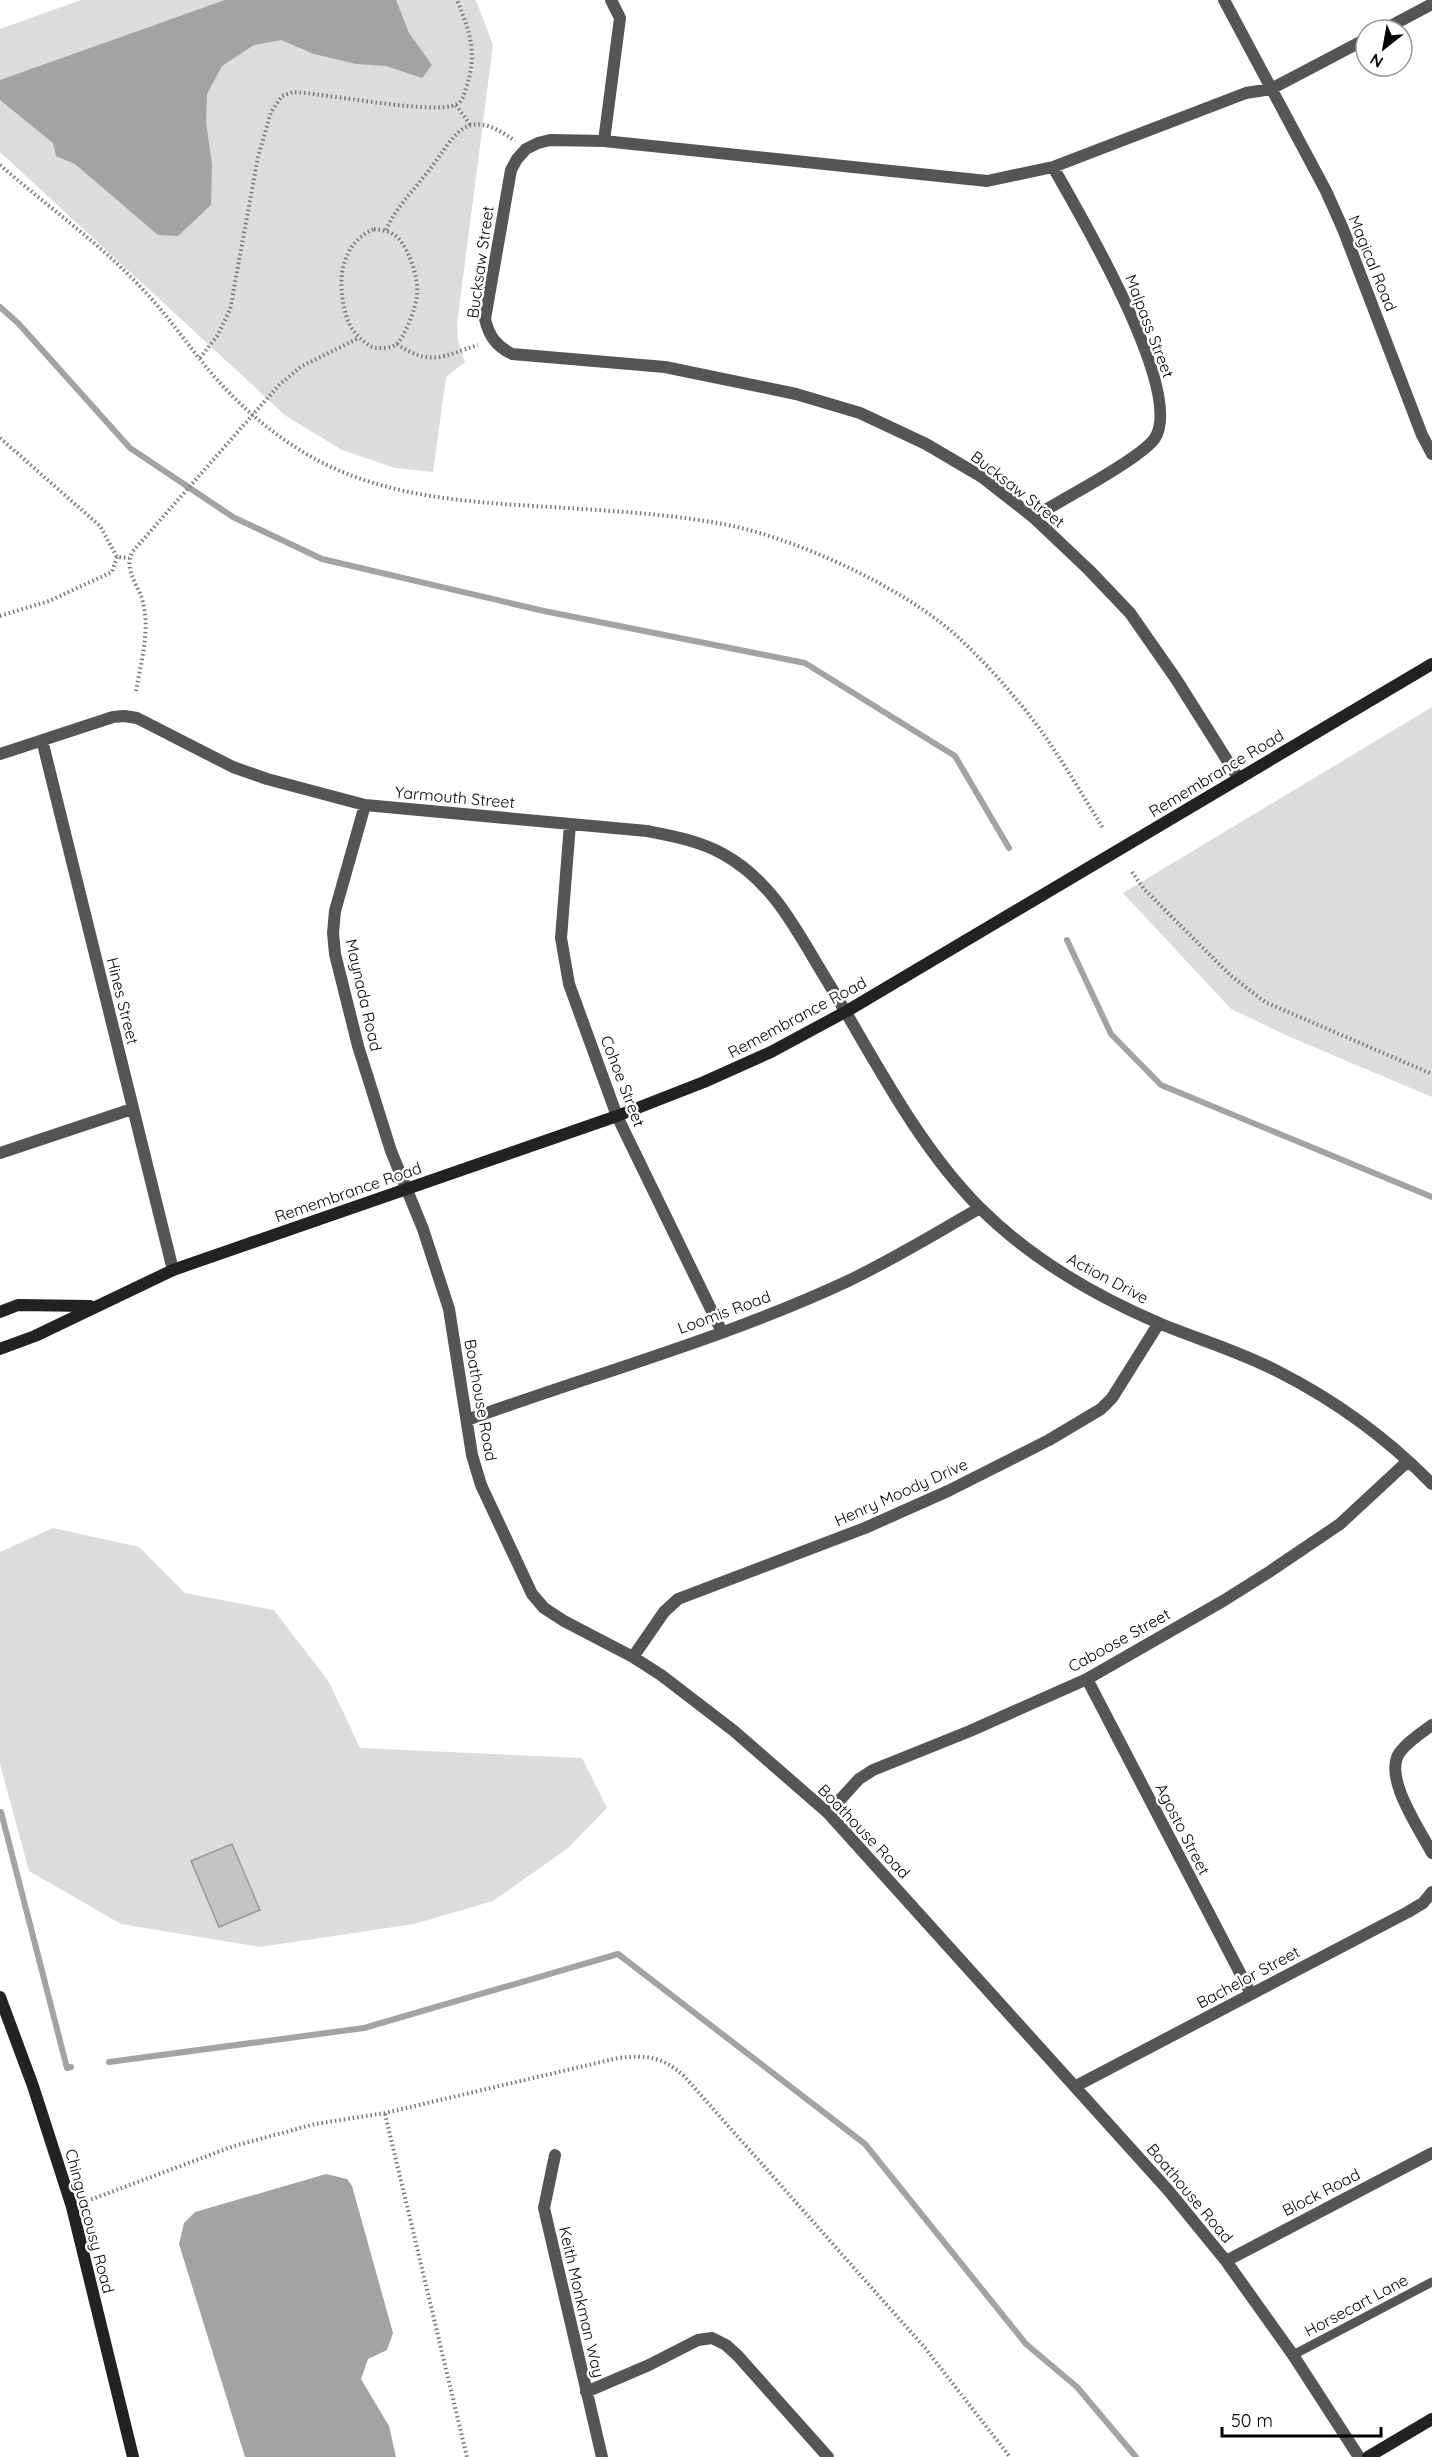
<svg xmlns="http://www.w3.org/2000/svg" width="1432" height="2457" font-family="Quicksand,sans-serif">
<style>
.green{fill:#dcdcdc}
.water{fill:#a3a3a3}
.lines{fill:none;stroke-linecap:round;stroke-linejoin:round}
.stream{stroke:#a3a3a3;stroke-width:6}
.building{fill:#c4c4c4;stroke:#999;stroke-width:1.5}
.path{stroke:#777;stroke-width:4;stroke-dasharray:1.5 3;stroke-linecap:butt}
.lane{stroke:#555;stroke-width:9}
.street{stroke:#555;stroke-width:12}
.secondary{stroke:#222;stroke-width:12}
.labels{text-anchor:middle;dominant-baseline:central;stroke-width:5;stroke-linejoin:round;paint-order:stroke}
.street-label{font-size:16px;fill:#000;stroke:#fff}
</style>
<rect width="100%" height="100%" fill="#fff"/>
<path class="green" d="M81,0H476L493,45L457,324L458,340L465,362L446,377L433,472L395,468L342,450L286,416L0,152V29Z
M1432,707V1097L1290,1037L1231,1009L1123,893Z
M53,1528L139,1547L185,1593L274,1610L329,1682L360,1748L582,1758L607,1808L568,1848L493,1901L414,1924L260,1947L121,1924L29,1871L0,1764V1552Z"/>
<path class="water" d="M225,0H396L409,33L432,65L422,78L386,66L356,64L314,54L281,40L254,45L222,66L207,94L206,122L212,164L211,205L178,236L158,235L75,164L56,156L53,143L0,100V80Z
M326,2174L347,2179L352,2186L393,2333L387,2350L368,2359L361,2379L389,2426L396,2457H245L179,2244L184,2223L195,2212Z"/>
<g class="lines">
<path class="stream" d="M0,307L18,323L130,448L233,517L322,559L544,611L805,663L955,756L1009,848
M1067,940L1111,1034L1161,1085L1432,1197
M1,1812L67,2068L71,2067
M109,2062L364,2028L618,1954L865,2144L1026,2344L1077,2387L1136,2457"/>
</g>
<path class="building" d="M232,1844L260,1910L219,1927L191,1861Z"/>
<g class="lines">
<path class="path" d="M456,105L471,126
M0,165C49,208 104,246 148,295C174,323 195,356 221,384C251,417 289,447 329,466C408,503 496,503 582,509C627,512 673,515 717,523C791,535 906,588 960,639C980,658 999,678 1016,699C1050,738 1076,785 1103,828
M374,229C384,230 393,232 399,239C410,252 419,279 417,296C416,307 404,340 395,345C391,348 386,348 382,348C376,348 373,348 369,345C360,339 352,331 348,321C336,286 338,245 374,229Z
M386,230C395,209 412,192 426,174C455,139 462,102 515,141
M397,344C430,367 443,356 478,345
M200,358L217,336L230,310L258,157L271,112L282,96L293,92C323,93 438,116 457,104C463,101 464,94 466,88C478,54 470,32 457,0
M0,438L100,526L117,557L129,558
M0,616L49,601L112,572L117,557
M136,691C141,662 151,628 142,599C137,583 123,568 133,551L279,385L302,366L359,338
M1132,872L1144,889L1230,975L1265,1002L1432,1074
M385,2114L467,2457
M87,2201L234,2146L315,2124L385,2113L618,2058C648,2055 661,2056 684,2076L925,2348L1010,2457"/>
<path class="lane" d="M1293,2355L1432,2282"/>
<path class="street" d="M1224,0L1326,191L1343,229L1422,435L1432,454
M1383,30L1432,4
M604,141L620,18L611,0
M1033,517C1058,502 1142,458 1155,438C1185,391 1079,213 1053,167
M42,740L173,1270
M0,754L113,717L124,716L137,718L233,767L267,779L365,805L647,831C673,836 700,841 723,854C774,882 797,932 826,979C873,1056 915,1142 979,1207C1030,1258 1095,1296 1161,1324C1200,1340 1241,1352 1279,1372C1336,1401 1387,1438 1432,1484
M1239,779L1176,679L1130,613L1089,570L1033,517L982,477L926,444L860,413L796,394L665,367L512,354C496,346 489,336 485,319L511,170L517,159L526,149L538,143L550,140L604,141L987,181L1053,167L1246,93L1271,89L1366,39
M365,805L335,911L333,933L335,954L358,1046L391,1151L423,1229L449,1309L472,1455L481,1485L532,1594L544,1608L564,1621L633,1657L661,1675L734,1731L828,1813L1168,2190L1226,2261L1293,2355L1359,2457
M570,824L561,938L569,984L617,1116L722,1332
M0,1153L132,1109
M467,1420C594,1374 726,1338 848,1281C894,1259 936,1233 980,1208
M633,1657L664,1612L678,1599L865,1528L948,1491L1049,1440L1101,1409L1112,1398L1159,1323
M1087,1679L1251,1994
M1432,1725C1421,1733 1408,1741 1400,1752C1382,1776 1420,1830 1432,1853
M828,1813L859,1779L873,1770L970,1731L1087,1679L1223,1601L1269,1572L1340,1524L1408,1461
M1076,2086L1408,1912L1423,1903L1432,1892
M555,2155L544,2208L602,2457
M1226,2261L1432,2153
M586,2392L649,2365L698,2340L712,2338L726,2345L738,2356L828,2457"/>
<path class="secondary" d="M0,1312L18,1305L90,1306
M0,1349L35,1336L173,1270L617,1116L704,1082L771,1052L847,1011L1432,664
M0,1997L33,2086L72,2207L133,2457
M1368,2457L1432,2419"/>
</g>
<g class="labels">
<g class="street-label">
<text transform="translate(480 262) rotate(-82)">Bucksaw Street</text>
<text transform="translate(1373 263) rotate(68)">Magical Road</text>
<text transform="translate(1150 326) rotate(69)">Malpass Street</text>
<text transform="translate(1018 489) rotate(38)">Bucksaw Street</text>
<text transform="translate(1216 773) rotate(-31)">Remembrance Road</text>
<text transform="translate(455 797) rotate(5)">Yarmouth Street</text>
<text transform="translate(364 995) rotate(77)">Maynada Road</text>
<text transform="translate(123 1001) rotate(76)">Hines Street</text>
<text transform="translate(797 1017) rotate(-28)">Remembrance Road</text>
<text transform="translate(623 1081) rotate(69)">Cohoe Street</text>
<text transform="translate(348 1192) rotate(-19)">Remembrance Road</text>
<text transform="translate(1108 1278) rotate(28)">Action Drive</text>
<text transform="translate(724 1312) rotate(-20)">Loomis Road</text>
<text transform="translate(481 1400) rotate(80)">Boathouse Road</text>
<text transform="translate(901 1492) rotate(-24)">Henry Moody Drive</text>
<text transform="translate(1119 1640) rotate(-29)">Caboose Street</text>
<text transform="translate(1183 1829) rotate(63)">Agosto Street</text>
<text transform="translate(864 1831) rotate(46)">Boathouse Road</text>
<text transform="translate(1248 1977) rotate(-28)">Bachelor Street</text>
<text transform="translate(1321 2192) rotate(-27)">Block Road</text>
<text transform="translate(1190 2193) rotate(50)">Boathouse Road</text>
<text transform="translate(90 2221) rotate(75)">Chinguacousy Road</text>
<text transform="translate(582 2302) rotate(77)">Keith Monkman Way</text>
<text transform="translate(1356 2305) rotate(-28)">Horsecart Lane</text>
</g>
</g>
<g transform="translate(1384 48) rotate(211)"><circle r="28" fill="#ffffff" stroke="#999999" stroke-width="1.5"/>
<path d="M0-4.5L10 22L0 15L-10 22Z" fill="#000000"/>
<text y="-9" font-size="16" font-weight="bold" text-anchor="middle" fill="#000000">N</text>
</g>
<path d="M1222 2427v9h159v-9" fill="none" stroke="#000000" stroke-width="3"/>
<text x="1231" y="2427" font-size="18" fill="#000000" stroke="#ffffff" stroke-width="4.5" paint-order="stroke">50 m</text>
</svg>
